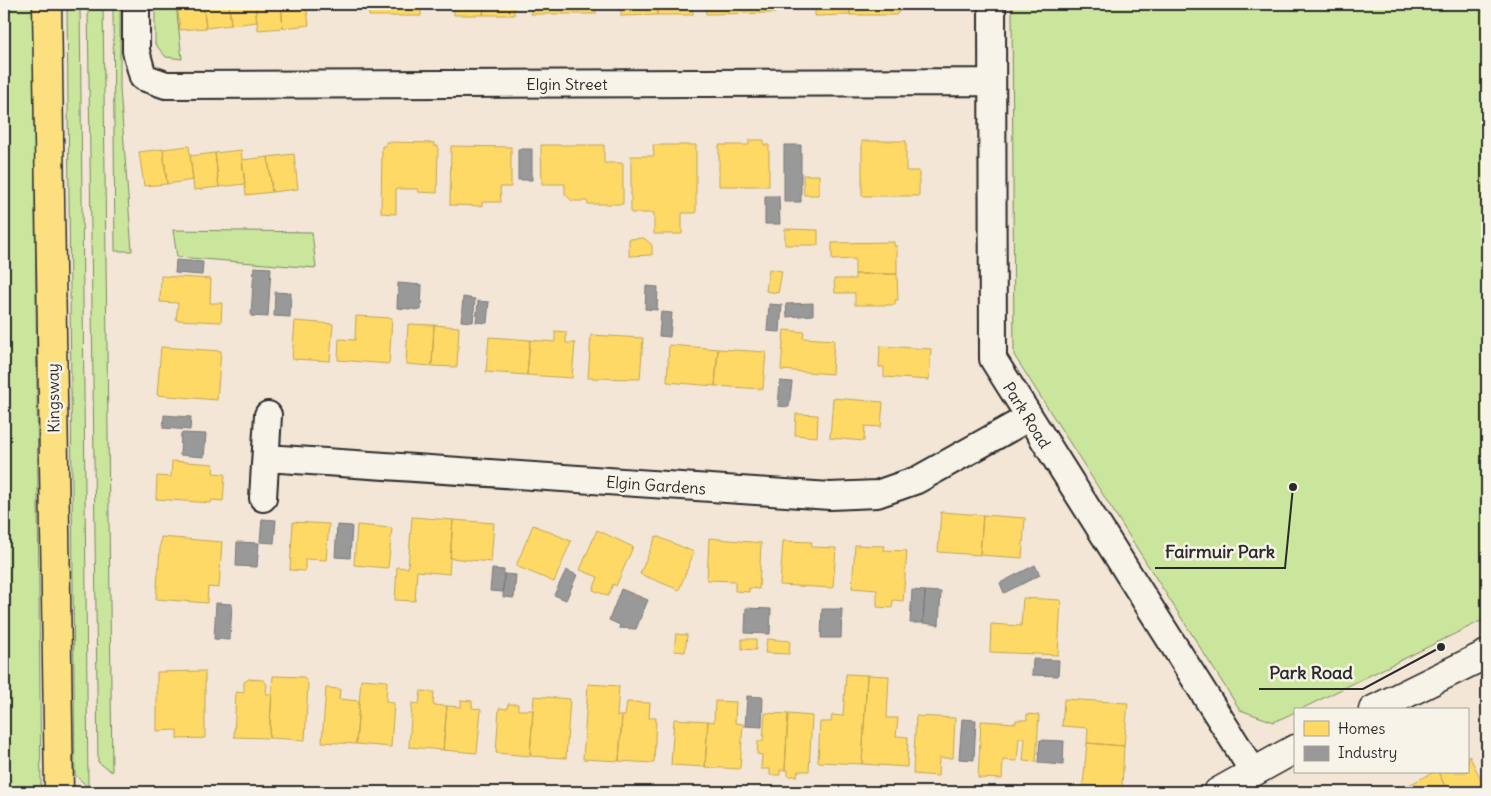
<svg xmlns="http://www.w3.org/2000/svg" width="1491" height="796" font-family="Delius,sans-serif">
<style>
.green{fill:#cae69c;stroke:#7a8864}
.homes{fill:#ffd966;stroke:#bfa554}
.industry{fill:#999;stroke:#787878}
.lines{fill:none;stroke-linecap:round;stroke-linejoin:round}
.minor-casing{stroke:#2b2b2b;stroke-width:30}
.tertiary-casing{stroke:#2b2b2b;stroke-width:31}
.trunk-casing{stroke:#2b2b2b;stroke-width:31}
.minor{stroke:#f7f3e8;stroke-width:26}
.tertiary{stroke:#f7f3e8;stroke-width:28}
.trunk{stroke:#fce080;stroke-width:28}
.labels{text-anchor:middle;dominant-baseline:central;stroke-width:5;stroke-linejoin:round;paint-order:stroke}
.street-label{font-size:16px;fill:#2b2b2b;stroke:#f7f3e8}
.leader{fill:none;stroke:#2b2b2b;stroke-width:2}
.callout-dot{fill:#2b2b2b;stroke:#f7f3e8;stroke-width:2}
.callout-label{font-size:18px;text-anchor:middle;font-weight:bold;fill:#2b2b2b;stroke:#f7f3e8;stroke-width:5;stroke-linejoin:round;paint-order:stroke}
</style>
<rect width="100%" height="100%" fill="#f3e6d7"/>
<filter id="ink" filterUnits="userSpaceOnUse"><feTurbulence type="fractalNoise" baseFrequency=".02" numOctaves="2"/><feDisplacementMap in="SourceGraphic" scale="10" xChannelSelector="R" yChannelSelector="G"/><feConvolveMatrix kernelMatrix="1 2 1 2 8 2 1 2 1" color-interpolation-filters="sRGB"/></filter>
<g filter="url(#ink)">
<path class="green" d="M4,4H33L41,792H4Z
M67,4H80L88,787L75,775Z
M88,4H103L112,772L98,762Z
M113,4H120V89L132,251H115Z
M155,4H176L182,59L166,57L155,44Z
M1012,4H1487V618L1299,710H1295V712L1274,722L1240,710L1014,355Z
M173,230L312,232L316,268L177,257Z"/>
<path class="homes" d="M177,4H203L206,28L180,30Z
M203,4H229L231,25L206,28Z
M229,4H255L257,22L231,25Z
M255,4H281L283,28L258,30Z
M281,4H306L309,25L283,28Z
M369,4H421V16H369Z
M454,4H484L483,15H454Z
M484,4H514V15H483Z
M531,4H596V14H531Z
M621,4H657V15L621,16Z
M657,4H692L693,15H657Z
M706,4H775V13L706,14Z
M815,4H850V15L815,16Z
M850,4H902V8L896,15H850Z
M749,140H764V145H769V186H719V145H749Z
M862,141H906V171H919V196H862Z
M386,142L434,143V146H438L437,193L418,192V189H396V214L381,213L382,146H386Z
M541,145H604V163H623V204H588L587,201H572L565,194V184H542Z
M653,145H696V213H682V234H654V213H631V156H654Z
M189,146L193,180L167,184L163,149Z
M451,146L511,147V187H500L501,202H482V206L450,205Z
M163,149L167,184L144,186L139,152Z
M241,150L245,184L219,187L215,153Z
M215,153L219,187L194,190L190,156Z
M294,154L298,189L272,192L268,157Z
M268,157L272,192L246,195L242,160Z
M803,175H819V195H804Z
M785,229L818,230V245H785Z
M644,238L652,245V255L629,256V239Z
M894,242V246H897V274H855V259L832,260V243Z
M769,269L782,271L778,293L766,291Z
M855,274H897L898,300H895V305H855V293H835L834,279H855Z
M161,276L211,279L210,303H222L221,322L176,320L178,303L160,302Z
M356,316L392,318L389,364L338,360L339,339L355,340Z
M295,321L333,324L330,361L292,359Z
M408,324L434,325L432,366L406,364Z
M434,325L459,327L457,367L432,366Z
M784,330L804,332L803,338L834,340L832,374L781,370Z
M555,331L566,332V343H575L572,378L527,375L530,340L555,342Z
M591,335L643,338L640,379L588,378Z
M489,337L530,340L527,375L486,372Z
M669,345L718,349L715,386L667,382Z
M880,346L931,349L929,380L884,377V367H879Z
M161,347L221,351L217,400L157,395Z
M718,349L766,352L763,389L715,386Z
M833,398L883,402L881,427L865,426L864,441L830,438Z
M796,414L818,415L817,437L795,435Z
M172,461L214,464L213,473L225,474L223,501L212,500L211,503L156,499L157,476L171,477Z
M941,512L983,515L980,555L938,552Z
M983,515L1025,518L1022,558L980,555Z
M412,517L453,520L449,574L417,571L415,601L395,600L397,567L408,568Z
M453,520L494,523L491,562L450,558Z
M293,522L329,524L326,560L305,559V571L290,570Z
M357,525L392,528L388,568L354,565Z
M533,525L571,541L554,582L516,566Z
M597,530L633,547L616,586L613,584L608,596L593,590L598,577L580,570Z
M656,536L694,552L679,590L640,574Z
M161,537L222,542L219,588L208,587L207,603L156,599Z
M709,538L761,543L759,589L749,588V592L735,591V581L707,580Z
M783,541L812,542L811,547L836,548L833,588L780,585Z
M855,545L884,546L883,550L907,551L903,601L893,600L892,608L877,607V590L852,588Z
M1023,598L1061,600L1058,655L990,652L991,624L1021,626Z
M676,634L687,635L685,652L674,651Z
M742,639H756V650L742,649Z
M767,639L790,641L789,654L765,653Z
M205,671V738L177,739V730L157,731V672Z
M846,674L867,675L862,764L818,762L820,722H831L832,715L843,716Z
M867,675L889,676L887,718H898L896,736L908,737L907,767L862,764Z
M273,676L304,677L308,684L305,740L269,738Z
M249,679L263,680L267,684L266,694H272L269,738L234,737L236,692L244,693V682Z
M361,679L387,681L386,702L394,703L391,747L356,744Z
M588,684L619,686L617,716H622L619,761L583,759Z
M326,688L340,689L339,699L359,701L356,744L322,742Z
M421,691L434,692L433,705L447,706L443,750L409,747L412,703L419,704Z
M534,696L570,699L566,758L530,756Z
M1064,699L1128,703L1124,746L1087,743L1088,728L1062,726Z
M461,700L472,701V708L481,709L477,753L443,750L447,706L461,707Z
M715,701L736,702L735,723L743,724L740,769L705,767L708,721L714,722Z
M627,702L650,703L649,718H656L654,763L619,761L622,716H625Z
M508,704H518V710H533L530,756L496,753L499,708L507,709Z
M765,713L788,714L785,770H780V775H770V769H761L762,755L757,754L758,741H763Z
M788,714L812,716L809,771H798L797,776H788V770H785Z
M1027,714L1039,715L1036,762L1023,761L1025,738H1019L1017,761L1003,760L1002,779L978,778L981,721L1016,723V720H1027Z
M916,716L955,718L953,758H939L938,776L913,774Z
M674,719L708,721L705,767L671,765Z
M1087,743L1124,746L1122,788L1083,785Z
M1469,755L1487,792H1448L1438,772H1467Z
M1434,772H1438L1448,792H1410L1407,786Z"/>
<path class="industry" d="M784,145H801V202H784Z
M518,149H532V180H518Z
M765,196H779L780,224H765Z
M176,260L203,262L202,275L175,273Z
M254,267L271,268L268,317L251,316Z
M398,283L422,285L421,310L397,308Z
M646,286L658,287L657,310L645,309Z
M275,292L291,293L290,317L274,316Z
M463,297L475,299L473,322L461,321Z
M478,301L489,302L487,323L476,322Z
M813,303V315L787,317L786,304Z
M769,304L782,305L780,332L767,331Z
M661,312L672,313L670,337L659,336Z
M780,381L792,382L789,407L778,406Z
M164,415L191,417L190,430L163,428Z
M181,433L206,434L204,457L180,455Z
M262,519L276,520L274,543L260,542Z
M337,525L352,526L350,558L335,557Z
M237,542L259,543L257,567L236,566Z
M1035,565L1040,575L1004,593L1000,583Z
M492,569L504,570L503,592L490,591Z
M566,570L577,575L566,600L554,595Z
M504,574L516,575L514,598L503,597Z
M621,589L648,600L636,629L619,628L620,625L609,620Z
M912,590L925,591L923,623H910Z
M925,591L941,592L939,625L923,623Z
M216,603L232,604L230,640L214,639Z
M746,608L771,609L770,634L745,633Z
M822,609H842L841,638H821Z
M1033,659L1059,660L1058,676L1032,675Z
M747,696L763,697L762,727L745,726Z
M962,719L976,720L974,760L959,759Z
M1040,740L1064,741L1063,765L1038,763Z"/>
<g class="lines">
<defs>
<path id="minor" d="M136,4V51L143,77L166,85L992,82
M992,4L993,359L1253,771
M266,458L830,496L877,494L917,480L1028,418
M263,498L268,415"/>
<path id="tertiary" d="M1373,710L1487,654
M1218,792L1295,749"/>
<path id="trunk" d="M47,4L59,792"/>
</defs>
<use href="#minor" class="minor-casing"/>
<use href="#tertiary" class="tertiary-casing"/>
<use href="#trunk" class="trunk-casing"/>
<use href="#minor" class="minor"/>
<use href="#tertiary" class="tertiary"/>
<use href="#trunk" class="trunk"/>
</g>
</g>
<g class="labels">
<g class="street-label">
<text x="567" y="84">Elgin Street</text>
<text transform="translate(53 398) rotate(-91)">Kingsway</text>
<text transform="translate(1027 415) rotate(58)">Park Road</text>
<text transform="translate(656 485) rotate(4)">Elgin Gardens</text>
</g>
</g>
<path class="leader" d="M1293 487L1285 568H1155M1441 647L1363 689H1259"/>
<g class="callout-dot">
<circle cx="1293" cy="487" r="5"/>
<circle cx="1441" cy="647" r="5"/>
</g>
<g class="callout-label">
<text x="1220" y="558">Fairmuir Park</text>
<text x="1311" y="679">Park Road</text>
</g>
<rect width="1491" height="796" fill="none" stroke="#f7f3e8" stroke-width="20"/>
<rect x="10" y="10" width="1471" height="776" fill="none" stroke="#2b2b2b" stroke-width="2" filter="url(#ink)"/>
<rect x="1294" y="708" width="175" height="65" fill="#f7f3e8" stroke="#a5a39c"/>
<rect x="1304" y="721" width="25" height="15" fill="#ffd966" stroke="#a5a39c"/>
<text x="1338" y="734" font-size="15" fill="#2b2b2b">Homes</text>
<rect x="1304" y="746" width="25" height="15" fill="#999999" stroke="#a5a39c"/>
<text x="1338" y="758" font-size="15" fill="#2b2b2b">Industry</text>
</svg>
